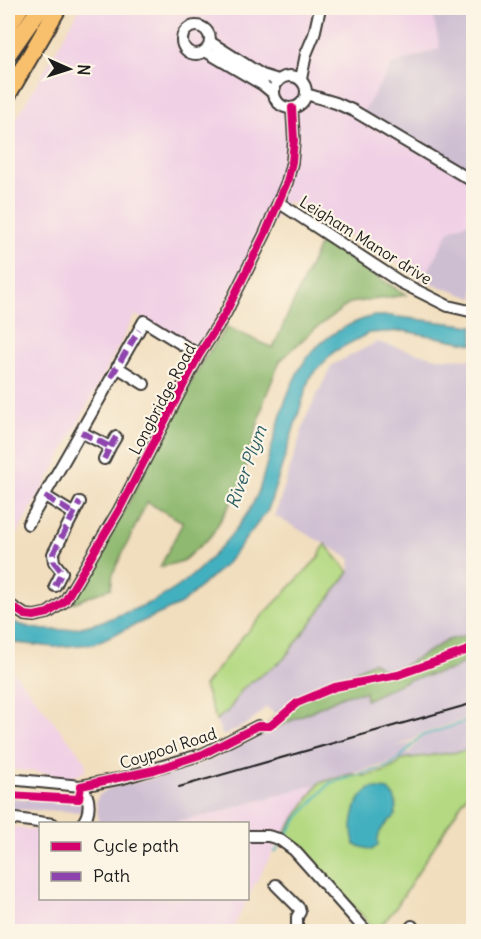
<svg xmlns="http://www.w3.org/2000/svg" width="481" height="939" font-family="Delius,sans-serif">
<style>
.built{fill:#f0d0e5}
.industrial{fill:#cebed2}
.green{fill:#b4d982;stroke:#687a4f;stroke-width:1.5}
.forest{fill:#8fb970;stroke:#566a46;stroke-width:1.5}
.water{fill:#42b0bf;stroke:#2f666e;stroke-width:1.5}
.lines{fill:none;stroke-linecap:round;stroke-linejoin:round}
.stream{stroke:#42b0bf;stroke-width:2}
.minor-casing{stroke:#3c3934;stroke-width:14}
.trunk-casing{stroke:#3c3934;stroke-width:20}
.minor{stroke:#fff;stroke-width:10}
.trunk{stroke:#f8bf6c;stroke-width:16}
.rail{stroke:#1c1c1c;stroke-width:2}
.quiet{stroke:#8e44ad;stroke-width:6;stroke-dasharray:12 6;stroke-linecap:butt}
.cycleway-casing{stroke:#fcf5e5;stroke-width:11}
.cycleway{stroke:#d6006c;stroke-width:8}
.labels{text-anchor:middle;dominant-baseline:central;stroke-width:4.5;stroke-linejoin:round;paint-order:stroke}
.street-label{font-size:16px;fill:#1c1c1c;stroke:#fcf5e5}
.water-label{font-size:18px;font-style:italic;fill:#2d5f65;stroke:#fcf5e5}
</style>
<rect width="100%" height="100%" fill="#fcf5e5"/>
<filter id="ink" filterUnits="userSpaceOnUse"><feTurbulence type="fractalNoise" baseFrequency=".0167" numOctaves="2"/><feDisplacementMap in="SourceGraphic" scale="12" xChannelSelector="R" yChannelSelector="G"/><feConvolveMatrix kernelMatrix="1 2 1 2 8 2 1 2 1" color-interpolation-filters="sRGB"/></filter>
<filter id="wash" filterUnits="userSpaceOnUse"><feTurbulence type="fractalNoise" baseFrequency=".008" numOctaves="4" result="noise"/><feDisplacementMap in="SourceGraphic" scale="24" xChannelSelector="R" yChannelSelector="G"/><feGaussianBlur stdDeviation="1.35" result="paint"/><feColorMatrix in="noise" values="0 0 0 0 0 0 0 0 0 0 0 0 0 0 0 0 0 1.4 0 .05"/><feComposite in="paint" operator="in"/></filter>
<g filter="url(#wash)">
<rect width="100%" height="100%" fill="#f1debe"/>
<path class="built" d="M80,8H431L440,48L392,65L473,182V207L471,221L449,231L423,281L392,259L288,201L245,263L212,326L196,347L135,315L54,469L8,549V134Z
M8,665L85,760L86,771L69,779L40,772L8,769Z
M319,783L277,844L249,895L232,931H8V826L40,831V898H248V824L164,823L209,815Z"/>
<path class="industrial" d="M431,8H473V182L361,115L392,65L440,48Z
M473,207L474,298H473L423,281L449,231L471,221Z
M377,342L437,358L473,359V634L448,640L390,674L373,662L295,702L276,714L266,707L251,722L223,736L216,720L229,710L245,687L283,660L349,572L351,559L275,516L307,415L332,365Z
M473,657V717L420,734L413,740L393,747L411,743L403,753H409L423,736L450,727L473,722V750L403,759L209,815L164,823H99L96,802L99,795L110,788L167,775L213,759L289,720L345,695L365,692L367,700L408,680L451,670Z
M8,798L81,802L83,812L8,809Z"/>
<path class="green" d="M325,544L349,572L283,660L243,688L229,710L216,720L204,686L244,635L318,558Z
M473,750V785L395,909L376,931L297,843L284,834L319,783L351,774L366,776L386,771L397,765L403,759Z"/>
<path class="forest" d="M321,241L406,295L350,303L311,332L280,361L265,398L240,488L211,536L183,561L160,567L183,522L147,502L113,573L111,588L73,603L114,530L204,359L227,327L273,348Z
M473,634V657L451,670L408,680L366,700L365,692L345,695L259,736L276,714L295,702L373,662L390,674L448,640Z"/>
<path class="water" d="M373,316H390L473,326V344L404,331L369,333L335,351L310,377L268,510L227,563L181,604L93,644L54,647L8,642V619C40,637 76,631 109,619C133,610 158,601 179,586C204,568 244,525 256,497C261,487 263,476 266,466C288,396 291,340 373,316Z
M372,788L388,790C397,798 397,804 395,816C385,824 376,832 378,845L372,850L355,845C348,827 354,797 372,788Z"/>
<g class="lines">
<path class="stream" d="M285,837L297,819L330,783L387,767L398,760L421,736L474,719
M275,852L280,845"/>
</g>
</g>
<g filter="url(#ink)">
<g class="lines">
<defs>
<path id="minor" d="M182 40a14 14 0 1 1 28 0a14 14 0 1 1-28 0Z
M210,42L262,75L278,80
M205,51L263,85L274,94
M274 92a16 16 0 1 1 32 0a16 16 0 1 1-32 0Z
M301,79L306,54L314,35L320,8
M306,94L336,103L354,111L469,179H474
M278,202L400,282L448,306L474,312
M117,367L144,384
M81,432L110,447L104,459
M110,447L116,437
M45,496L74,514
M28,524L144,321L199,355
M55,586L62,572L54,562L53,554L80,502
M8,604L25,615L34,616L48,613L65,601L119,510L199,355L225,314L265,234L287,182L292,162L294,140L292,108
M8,779L81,786L123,778L203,754L258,726
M81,786C91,797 91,813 82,824
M8,818L53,824
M248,836H268L279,839L294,850L367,932
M276,885L299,908L300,912L297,917V932
M407,932L412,926"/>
<path id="trunk" d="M8,26L20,8
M8,54L40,8
M8,94L58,8"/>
</defs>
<use href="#minor" class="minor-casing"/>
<use href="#trunk" class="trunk-casing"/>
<use href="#minor" class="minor"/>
<use href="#trunk" class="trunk"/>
<path class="rail" d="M179,787L474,703"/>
<path class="quiet" d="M111,377L139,330
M81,432L110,447L104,459
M110,447L116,437
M45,496L74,514
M55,586L62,572L54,562L53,554L80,502"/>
<defs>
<path id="cycleway" d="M8,604L25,615L34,616L48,613L65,601L119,510L199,355L225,314L265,234L287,182L292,162L294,140L292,108
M81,786L154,770L203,754L258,726H270L297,703L335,687L398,675L474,648
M8,795L79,799L81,786"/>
</defs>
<use href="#cycleway" class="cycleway-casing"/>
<use href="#cycleway" class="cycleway"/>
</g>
</g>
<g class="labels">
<g class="street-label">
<text transform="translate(366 240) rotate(32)">Leigham Manor drive</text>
<text transform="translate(162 399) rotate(-62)">Longbridge Road</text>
<text transform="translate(168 748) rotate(-18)">Coypool Road</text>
</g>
<g class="water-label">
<text transform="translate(246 467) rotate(-70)">River Plym</text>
</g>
</g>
<rect width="481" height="939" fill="none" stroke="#fcf5e5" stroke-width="30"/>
<rect x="39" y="822" width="210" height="78" fill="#fcf5e5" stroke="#a29e95" stroke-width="1.5"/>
<rect x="51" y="842" width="30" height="9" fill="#d6006c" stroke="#a29e95" stroke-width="1.5"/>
<text x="93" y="852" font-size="18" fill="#1c1c1c">Cycle path</text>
<rect x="51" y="872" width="30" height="9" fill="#8e44ad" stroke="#a29e95" stroke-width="1.5"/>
<text x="93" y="882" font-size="18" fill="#1c1c1c">Path</text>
<g transform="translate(69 69) rotate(93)" stroke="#fcf5e5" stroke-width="4.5" paint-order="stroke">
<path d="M0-4.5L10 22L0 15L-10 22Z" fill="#1c1c1c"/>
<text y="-9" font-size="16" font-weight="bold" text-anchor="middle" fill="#1c1c1c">N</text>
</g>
</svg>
